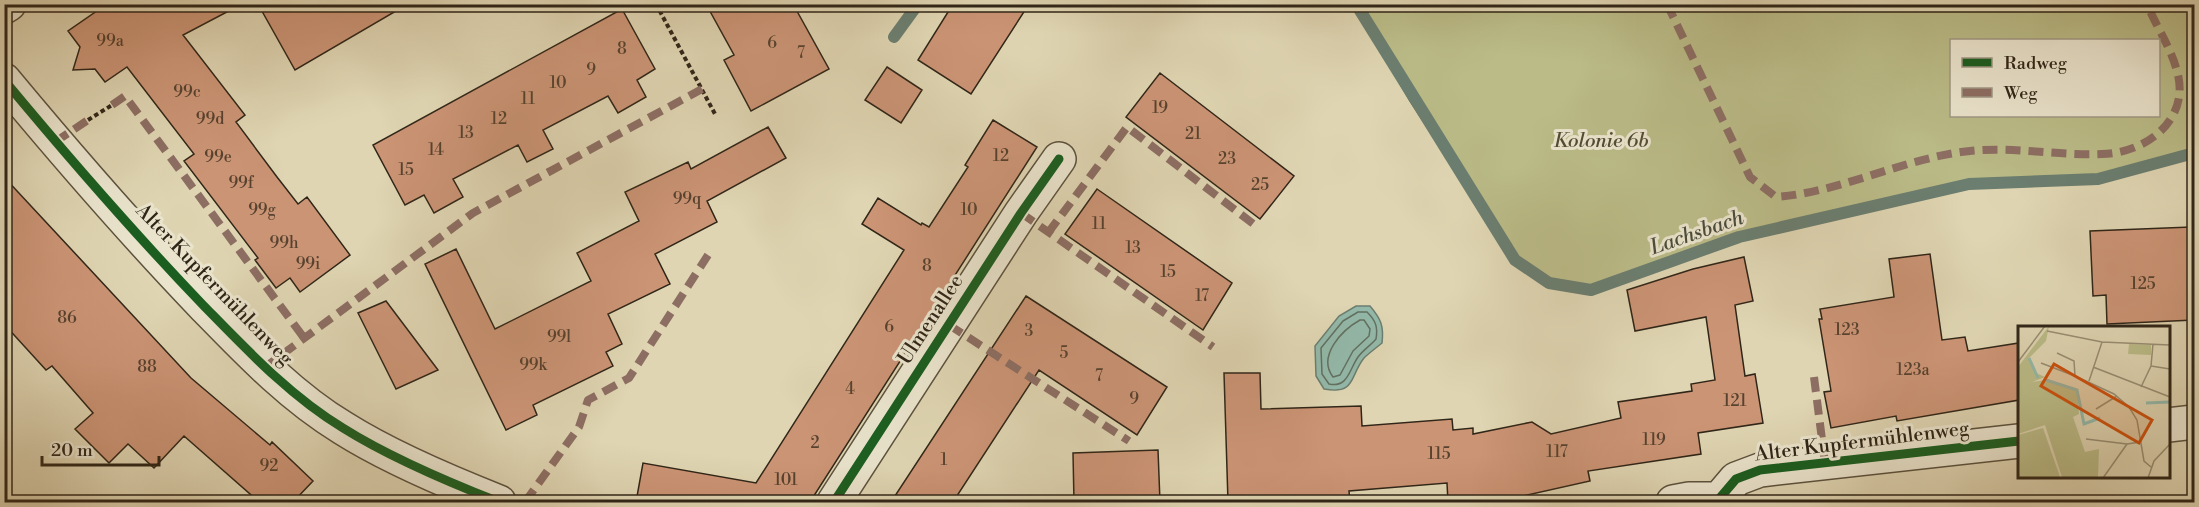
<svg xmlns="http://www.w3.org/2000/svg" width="2199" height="507" font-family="'Libre Bodoni',serif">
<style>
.green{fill:#babb87;stroke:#757050;stroke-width:1.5;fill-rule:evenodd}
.water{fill:#93b9aa;stroke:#6b7e70;stroke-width:1.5}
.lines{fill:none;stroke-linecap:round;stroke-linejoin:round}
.shore{stroke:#627061;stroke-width:1.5}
.stream{stroke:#6b7e70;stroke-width:12}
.building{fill:#cb9475;stroke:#302618;stroke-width:1.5}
.minor-casing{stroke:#5c523e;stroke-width:36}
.path{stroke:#302618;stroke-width:4;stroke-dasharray:4.5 3;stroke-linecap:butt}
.minor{stroke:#eae4cd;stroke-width:33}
.quiet{stroke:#8d6e63;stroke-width:8;stroke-dasharray:15 8;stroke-linecap:butt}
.cycleway-casing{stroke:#eae4cd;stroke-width:13}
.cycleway{stroke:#1b5e20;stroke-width:9}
.labels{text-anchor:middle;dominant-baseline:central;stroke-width:6;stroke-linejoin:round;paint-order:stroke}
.number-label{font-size:16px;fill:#57422f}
.park-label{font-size:20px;font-style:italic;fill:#524b34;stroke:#eae4cd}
.street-label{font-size:20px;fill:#302618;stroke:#eae4cd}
.water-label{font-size:21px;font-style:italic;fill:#494b3c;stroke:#eae4cd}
.inset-river{fill:none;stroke:#93b9aa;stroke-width:3}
.inset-road{fill:none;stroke:#998f74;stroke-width:1.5}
.view{fill:#cc510e;fill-opacity:0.15;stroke:#cc510e;stroke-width:3}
.inset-edge{fill:none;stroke:#302618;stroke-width:3}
</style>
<rect width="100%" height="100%" fill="#dfd5b2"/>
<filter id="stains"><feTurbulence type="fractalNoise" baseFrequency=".00333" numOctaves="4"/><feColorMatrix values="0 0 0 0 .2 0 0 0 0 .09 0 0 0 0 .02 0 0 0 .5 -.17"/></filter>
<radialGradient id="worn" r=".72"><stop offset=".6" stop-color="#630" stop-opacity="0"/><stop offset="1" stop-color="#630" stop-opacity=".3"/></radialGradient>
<path class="green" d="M1354,5H2194V146L2180,155L2098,179L1969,184L1739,237L1591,290L1549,283L1515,260L1410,101ZM1952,40H2158V116H1952Z"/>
<path class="water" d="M1356,306H1370C1381,319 1384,326 1382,343C1376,348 1369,353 1364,358C1349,377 1356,395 1324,389L1316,376L1315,346L1339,316Z"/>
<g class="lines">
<path class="shore" d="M1358,312H1367C1376,321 1378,327 1376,339C1371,345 1363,350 1358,357C1349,370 1348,388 1329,384L1322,374L1321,348L1343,321Z
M1360,320H1364L1370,329L1369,336L1353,351L1340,375L1333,377C1317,356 1342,330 1360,320Z"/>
<path class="stream" d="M1356,4L1515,260L1549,283L1591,290L1739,237L1969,184L2098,179L2194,153
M894,37L918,4"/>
</g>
<path class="building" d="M107,4H242L183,35L245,115L236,122L277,177L298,204L307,197L350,255L300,292L290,278L276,288L255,260L258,258L184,161L194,154L127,67L105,82L95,69L73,70L80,47L68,31Z
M258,4H408L295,70Z
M706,4H793L829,69L751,111L724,60L734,55Z
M953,4H1029L971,94L918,60Z
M622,9L655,69L637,80L646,97L618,113L608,96L543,130L553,149L527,162L518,145L453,179L463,197L434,213L424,195L405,205L373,145Z
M887,67L922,90L901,123L865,100Z
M1160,73L1294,176L1260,219L1126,117Z
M993,120L1037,147L810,502H636L643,463L756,483L904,250L862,224L878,198L921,225L922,223L929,227L968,167L965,165Z
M768,127L786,158L707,201L717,222L655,254L670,284L608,314L622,344L606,352L613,366L533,405L537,415L506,430L425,264L456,249L495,329L591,281L577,253L639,221L625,192L688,162L691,169Z
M4,177L191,378L270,445L272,442L313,481L293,502H259L184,436L154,468L128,444L109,463L75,429L93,413L52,366L46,370L4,324Z
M1097,189L1232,283L1203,330L1065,234Z
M2191,227L2194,320L2107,324L2106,295L2093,296L2090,231Z
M1930,254L1942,340L1965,337L1968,351L2019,343V400L1897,421L1896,416L1831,428L1824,392L1831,391L1819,319H1822L1820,309L1894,297L1889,259Z
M1744,257L1753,301L1735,305L1745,376L1755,374L1763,423L1698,433L1701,454L1588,471L1590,481L1514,498V502H1448L1447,483L1349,491L1350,502H1228L1224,373H1260L1261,409L1361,406L1362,426L1452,419L1453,430L1473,428V434L1532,422L1551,434L1621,418L1618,402L1692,391L1691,384L1715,380L1706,317L1635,331L1627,290L1693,269Z
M1026,296L1167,387L1137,435L1039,370L953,502H891Z
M386,301L438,370L396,389L358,313Z
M1158,450L1160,502H1074L1073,453Z"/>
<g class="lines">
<defs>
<path id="minor" d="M4,7L9,4
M4,80C68,157 134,233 203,305C246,349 290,396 343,428C389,457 448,482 499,502
M2168,425L2194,422
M1719,499L1736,479L1760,470L2019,441
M834,502L1021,213L1059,159
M1673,502L1689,499H1719L1724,502"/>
</defs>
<use href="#minor" class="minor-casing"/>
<path class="path" d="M656,4L715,114
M88,120L112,105"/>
<use href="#minor" class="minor"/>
<path class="quiet" d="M1667,4L1750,177L1776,197C1840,192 1898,161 1961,152C2009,145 2054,156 2102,154C2147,153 2191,119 2177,71C2171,48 2156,26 2147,4
M4,7L9,4
M112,105L125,96L304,338
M55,142L88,120
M1021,213L1213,347
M1048,233L1127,127L1256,226
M949,325L1129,441
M264,368L473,213L702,89
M1814,377L1825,463
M525,502L579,427L588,400L629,378L708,255"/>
<defs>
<path id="cycleway" d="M4,80C68,157 134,233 203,305C246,349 290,396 343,428C389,457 448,482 499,502
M1719,499L1736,479L1760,470L2019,441
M834,502L1021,213L1059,159"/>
</defs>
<use href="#cycleway" class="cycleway-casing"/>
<use href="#cycleway" class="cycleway"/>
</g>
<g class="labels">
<g class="number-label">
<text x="110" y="41">99a</text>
<text x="772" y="43">6</text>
<text x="622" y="49">8</text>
<text x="801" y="53">7</text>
<text x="591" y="70">9</text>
<text x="558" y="83">10</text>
<text x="187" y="92">99c</text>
<text x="528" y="99">11</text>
<text x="1160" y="108">19</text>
<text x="210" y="119">99d</text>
<text x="499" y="119">12</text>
<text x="466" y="133">13</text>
<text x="1193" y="134">21</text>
<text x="436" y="150">14</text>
<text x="1001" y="156">12</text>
<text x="218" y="157">99e</text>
<text x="1227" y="159">23</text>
<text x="406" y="170">15</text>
<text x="241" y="183">99f</text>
<text x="1260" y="185">25</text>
<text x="687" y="199">99q</text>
<text x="262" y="210">99g</text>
<text x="969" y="210">10</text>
<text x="1099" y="224">11</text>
<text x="284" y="243">99h</text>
<text x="1133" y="248">13</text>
<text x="308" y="264">99i</text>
<text x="927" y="266">8</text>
<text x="1168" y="272">15</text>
<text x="2143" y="284">125</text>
<text x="1202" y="296">17</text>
<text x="67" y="318">86</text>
<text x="889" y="327">6</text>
<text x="1847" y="330">123</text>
<text x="1029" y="331">3</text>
<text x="559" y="337">99l</text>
<text x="1064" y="353">5</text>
<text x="533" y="365">99k</text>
<text x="147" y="367">88</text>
<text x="1913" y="370">123a</text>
<text x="1099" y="376">7</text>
<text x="850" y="389">4</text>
<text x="1134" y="399">9</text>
<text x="1735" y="401">121</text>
<text x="1654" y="440">119</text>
<text x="815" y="443">2</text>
<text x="1557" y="452">117</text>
<text x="1439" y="454">115</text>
<text x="944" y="460">1</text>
<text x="269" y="466">92</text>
<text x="786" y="480">101</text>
</g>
<g class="park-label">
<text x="1601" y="141">Kolonie 6b</text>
</g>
<g class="street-label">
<text transform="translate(214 285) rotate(46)">Alter Kupfermühlenweg</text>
<text transform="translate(931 320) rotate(-57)">Ulmenallee</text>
<text transform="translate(1862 442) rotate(-7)">Alter Kupfermühlenweg</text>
</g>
<g class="water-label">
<text transform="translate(1697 233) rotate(-19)">Lachsbach</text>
</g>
</g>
<g transform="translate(2018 326)">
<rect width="152" height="152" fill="#dfd5b2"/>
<path d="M31,0L28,15L11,32L18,47L27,51L14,56L27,54L59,64L61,88L55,91L67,126L81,123L80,151H44L27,99L0,108V41ZM111,18L133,19V29L110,28ZM25,102L42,151H0V109Z" fill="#babb87"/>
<path class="inset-river" d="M11,32L20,52M28,54L59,64L66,98L82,92M128,77L152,76"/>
<path class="inset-road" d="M29,5L84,16L152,19M39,27L56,35L57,50L96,68L111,81L119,94L126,135L133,141M0,36L27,0M23,37L57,50M133,40L152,43M75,41L152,71M71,55L84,16M123,61L133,40L135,18M78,83L99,70M68,113L109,118M85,152L109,118L123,116M130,152L136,135L152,118"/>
<path class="view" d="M36,38L134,94L121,117L23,60Z"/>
<rect width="152" height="152" class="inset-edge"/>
</g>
<rect width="2199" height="507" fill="none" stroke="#dfd5b2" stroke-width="24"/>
<rect x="6" y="6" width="2187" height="495" fill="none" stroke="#302618" stroke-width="3"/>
<rect x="12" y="12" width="2175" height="483" fill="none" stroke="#302618" stroke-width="1.5"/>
<rect x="1950" y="39" width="210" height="78" fill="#eae4cd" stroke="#a09885" stroke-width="1.5"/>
<rect x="1962" y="58" width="30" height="9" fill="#1b5e20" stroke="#a09885" stroke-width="1.5"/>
<text x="2004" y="69" font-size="18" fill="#302618">Radweg</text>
<rect x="1962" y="88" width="30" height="9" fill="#8d6e63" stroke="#a09885" stroke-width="1.5"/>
<text x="2004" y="99" font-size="18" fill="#302618">Weg</text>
<path d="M42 456v9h117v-9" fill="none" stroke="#302618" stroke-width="3"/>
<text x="51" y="456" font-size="18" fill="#302618" stroke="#eae4cd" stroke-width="4.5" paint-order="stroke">20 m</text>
<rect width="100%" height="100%" filter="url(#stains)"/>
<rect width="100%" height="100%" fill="url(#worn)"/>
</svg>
